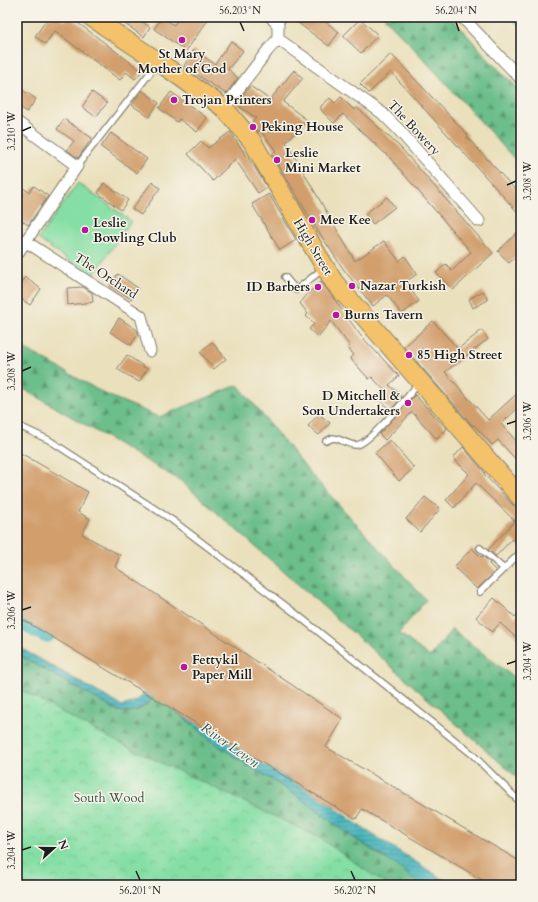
<svg xmlns="http://www.w3.org/2000/svg" width="538" height="902" font-family="Cardo,serif">
<style>
.grass{fill:#85dfa4;stroke:#507e60}
.forest{fill:url(#forest-firs);stroke:#446d53}
.park{fill:url(#park-crowns);stroke:#507e60}
.water{fill:url(#water-rules);stroke:#30686c}
.lines{fill:none;stroke-linecap:round;stroke-linejoin:round}
.stream{stroke:#45b5bc;stroke-width:3.5}
.river{stroke:#45b5bc;stroke-width:22}
.building{fill:#d19e6c}
.lane-casing{stroke:#837e6c;stroke-width:8}
.street-casing{stroke:#837e6c;stroke-width:13}
.primary-casing{stroke:#837e6c;stroke-width:20}
.lane{stroke:#fff;stroke-width:5.5}
.street{stroke:#fff;stroke-width:11}
.primary{stroke:#f3c26a;stroke-width:18}
.ticks{fill:none;stroke:#1c1c1c;stroke-width:1.5}
.poi-dot{fill:#b5179e;stroke:#f7f3e8;stroke-width:1.5}
.labels{text-anchor:middle;dominant-baseline:central;stroke-width:3;stroke-linejoin:round;paint-order:stroke}
.poi-label{font-size:13px;font-weight:bold;fill:#1c1c1c;stroke:#f7f3e8;text-anchor:start}
.street-label{font-size:13px;fill:#1c1c1c;stroke:#f7f3e8}
.park-label{font-size:13px;fill:#3c5645;stroke:#f7f3e8}
.water-label{font-size:14px;font-style:italic;fill:#2c595c;stroke:#f7f3e8}
.neatline{fill:none;stroke:#1c1c1c;stroke-width:1.5}
.ticks-label{font-size:10px;text-anchor:middle;fill:#1c1c1c}
</style>
<defs>
<pattern id="forest-firs" width="22" height="20" patternUnits="userSpaceOnUse"><rect width="22" height="20" fill="#6cbe8a"/><path d="M5 1l3.5 6h-7zM16 11l3.5 6h-7z" fill="#589a70"/></pattern>
<pattern id="park-crowns" width="20" height="18" patternUnits="userSpaceOnUse"><rect width="20" height="18" fill="#85dfa4"/><path d="M2 6a3 3 0 1 1 6 0M12 15a3 3 0 1 1 6 0" fill="none" stroke="#72bf8d"/></pattern>
<pattern id="water-rules" width="6" height="5" patternUnits="userSpaceOnUse"><rect width="6" height="5" fill="#45b5bc"/><path d="M0 2.5h6" fill="none" stroke="#399298"/></pattern>
</defs>
<rect width="100%" height="100%" fill="#f7f3e8"/>
<filter id="ink" filterUnits="userSpaceOnUse"><feTurbulence type="fractalNoise" baseFrequency=".025" numOctaves="2"/><feDisplacementMap in="SourceGraphic" scale="8" xChannelSelector="R" yChannelSelector="G"/><feConvolveMatrix kernelMatrix="1 2 1 2 8 2 1 2 1" color-interpolation-filters="sRGB"/></filter>
<filter id="wash" filterUnits="userSpaceOnUse"><feTurbulence type="fractalNoise" baseFrequency=".012" numOctaves="4" result="noise"/><feDisplacementMap in="SourceGraphic" scale="16" xChannelSelector="R" yChannelSelector="G"/><feGaussianBlur stdDeviation="0.9" result="paint"/><feColorMatrix in="noise" values="0 0 0 0 0 0 0 0 0 0 0 0 0 0 0 0 0 1.4 0 .05"/><feComposite in="paint" operator="in"/></filter>
<g filter="url(#wash)">
<rect width="100%" height="100%" fill="#eae0bc"/>
<path class="grass" d="M78,183L131,221L92,277L38,239Z"/>
<path class="forest" d="M384,17H451L491,62L521,91V166L409,43Z
M17,344L105,394L159,417L238,385L309,472L426,600L399,633L430,657L452,629L521,683V781L181,481L17,385Z
M17,654L118,711C136,714 144,709 155,696L194,725L209,739L240,760L301,798L341,829L382,857L390,861L402,869L410,877L423,885H17Z"/>
<path class="park" d="M17,688L109,738L318,837L387,885H17Z"/>
<path class="water" d="M17,646L122,706C140,701 144,697 151,679L224,737L265,766L313,792L364,829L452,885H423L410,877L402,869L341,829L301,798L240,760L209,739L194,725L155,696C143,708 137,714 118,711L17,654Z"/>
<g class="lines">
<path class="stream" d="M511,17L521,25"/>
<path class="river" d="M17,616L46,632"/>
</g>
<g id="blocks">
<path class="building" d="M49,17H59L65,21L68,17H70L142,71L135,79L126,72L120,80L55,31L45,44L35,36Z
M130,17H136L150,27L144,37L125,24Z
M162,17L174,25L180,17H210L186,51L154,29Z
M290,17H319L339,32L329,46Z
M360,19L378,35L361,53L343,36Z
M231,41L243,51L228,69L238,78L226,94L184,66L194,50L215,64Z
M391,54L468,135L467,137L521,196V216L391,72L369,93L360,84Z
M294,70L303,78L283,102L307,120L286,142L355,261L384,241L399,261L405,256L417,274L405,282L419,301L402,314L387,295L373,306L344,270L316,228L272,154L276,151L260,130L258,132L251,123L256,118L236,104L250,86L270,100Z
M17,86L36,99L27,112L17,105Z
M142,90L159,103L149,117L132,105Z
M92,92L107,103L96,117L82,107Z
M171,92L207,118L197,132L179,119L177,122L159,108Z
M341,97L354,110L356,107L400,147L493,253L453,290L436,273L446,264L452,271L471,252L389,157L343,114L334,123L321,110V106L330,98L335,103Z
M64,119L92,138L78,158L67,150L74,141L57,129Z
M230,132L257,171L267,187L258,193L235,159L213,181L188,154L201,141L208,148Z
M111,133L147,159L137,173L101,147Z
M152,182L160,188L141,215L132,209Z
M104,183L128,200L121,210L98,193Z
M17,184L29,192L34,186L48,196L28,225L17,217Z
M269,194L296,240L280,250L252,204Z
M387,197L395,207L373,224L365,214Z
M521,229V252L509,263L498,251Z
M118,274L138,288L131,299L110,285Z
M25,277L41,289L30,305L17,296V288Z
M321,281L361,336L399,376L389,385L402,397L390,410L377,398L384,390L372,377L369,379L350,358L354,355L348,348L350,346L331,321L318,337L309,329L314,324L306,316L308,314L300,303L314,287Z
M83,287L92,293L93,302L68,305L67,288Z
M483,291L488,300L473,308L469,299Z
M119,318L137,330L138,334L131,345L110,332Z
M433,321L458,349L482,330L488,339L445,372L488,420L521,390V405L501,424L521,446V465L498,440L492,445L474,425L473,426L404,347Z
M212,342L226,359L214,369L200,352Z
M127,355L147,369L139,382L117,369Z
M415,395L447,429L437,439L412,412L385,440L379,434Z
M319,414L330,423L319,435L308,426Z
M390,440L414,468L399,481L375,453Z
M463,447L485,473L484,474L513,505L521,511V547L512,539L496,556L488,550L515,521L476,483L454,508L446,500L469,474L453,458Z
M17,451L88,492L78,512L90,519L82,534L120,555L115,567L343,719L326,747L521,862V885H491L362,809L356,819L17,616Z
M425,497L440,509L420,532L406,519Z
M472,548L481,557L482,556L490,562L489,564L496,571L477,589L454,567Z
M494,598L515,617L521,611V642L500,623L492,632L476,617Z"/>
</g>
</g>
<g filter="url(#ink)">
<use href="#blocks" fill-opacity="0" stroke="#837e6c" stroke-width="1"/>
<g class="lines">
<defs>
<path id="lane" d="M278,25L284,17
M77,166L157,64
M285,277L296,290L323,269
M17,425L49,440L172,520L295,613L472,754L521,803
M326,441L333,438C342,439 349,446 357,445C370,443 409,395 419,383
M480,548L504,569
M480,592L521,552"/>
<path id="street" d="M462,17L521,79
M278,39L382,113L399,130L479,221
M224,108L268,50L278,39V25L271,17
M17,122L77,166L17,254
M25,241L141,316L150,351"/>
<path id="primary" d="M91,17L159,62L224,108L252,141L307,237L334,282L521,498"/>
</defs>
<use href="#lane" class="lane-casing"/>
<use href="#street" class="street-casing"/>
<use href="#primary" class="primary-casing"/>
<use href="#lane" class="lane"/>
<use href="#street" class="street"/>
<use href="#primary" class="primary"/>
</g>
</g>
<path class="ticks" d="M240,22L244,31M456,22L459,31M22,131L31,127M507,185L516,181M22,371L31,367M507,424L516,421M22,610L31,607M507,664L516,661M22,850L31,847M136,871L140,880M351,871L355,880"/>
<g class="poi-dot">
<circle cx="182" cy="40" r="4"/>
<circle cx="174" cy="100" r="4"/>
<circle cx="253" cy="127" r="4"/>
<circle cx="277" cy="160" r="4"/>
<circle cx="312" cy="220" r="4"/>
<circle cx="85" cy="230" r="4"/>
<circle cx="352" cy="286" r="4"/>
<circle cx="318" cy="287" r="4"/>
<circle cx="336" cy="315" r="4"/>
<circle cx="409" cy="355" r="4"/>
<circle cx="408" cy="403" r="4"/>
<circle cx="184" cy="667" r="4"/>
</g>
<g class="labels">
<g class="poi-label">
<text x="182" y="54" text-anchor="middle">St Mary<tspan x="182" dy="15">Mother of God</tspan></text>
<text x="182" y="100">Trojan Printers</text>
<text x="261" y="127">Peking House</text>
<text x="285" y="153">Leslie<tspan x="285" dy="15">Mini Market</tspan></text>
<text x="320" y="220">Mee Kee</text>
<text x="93" y="223">Leslie<tspan x="93" dy="15">Bowling Club</tspan></text>
<text x="360" y="286">Nazar Turkish</text>
<text x="310" y="287" text-anchor="end">ID Barbers</text>
<text x="344" y="315">Burns Tavern</text>
<text x="417" y="355">85 High Street</text>
<text x="400" y="396" text-anchor="end">D Mitchell &amp;<tspan x="400" dy="15">Son Undertakers</tspan></text>
<text x="192" y="660">Fettykil<tspan x="192" dy="15">Paper Mill</tspan></text>
</g>
<g class="street-label">
<text transform="translate(414 128) rotate(47)">The Bowery</text>
<text transform="translate(313 247) rotate(59)">High Street</text>
<text transform="translate(106 276) rotate(33)">The Orchard</text>
</g>
<g class="park-label">
<text x="109" y="798">South Wood</text>
</g>
<g class="water-label">
<text transform="translate(230 745) rotate(35)">River Leven</text>
</g>
</g>
<rect width="538" height="902" fill="none" stroke="#f7f3e8" stroke-width="44"/>
<g transform="translate(54 848) rotate(69)" stroke="#f7f3e8" stroke-width="3" paint-order="stroke">
<path d="M0-3L7 15L0 10L-7 15Z" fill="#1c1c1c"/>
<text y="-6" font-size="11" font-weight="bold" text-anchor="middle" fill="#1c1c1c">N</text>
</g>
<rect x="22" y="22" width="494" height="858" class="neatline"/>
<g class="ticks-label">
<text x="240" y="14">56.203°N</text>
<text x="456" y="14">56.204°N</text>
<text transform="translate(11 131) rotate(-90)" y="4">3.210°W</text>
<text transform="translate(527 181) rotate(-90)" y="4">3.208°W</text>
<text transform="translate(11 371) rotate(-90)" y="4">3.208°W</text>
<text transform="translate(527 421) rotate(-90)" y="4">3.206°W</text>
<text transform="translate(11 610) rotate(-90)" y="4">3.206°W</text>
<text transform="translate(527 661) rotate(-90)" y="4">3.204°W</text>
<text transform="translate(11 850) rotate(-90)" y="4">3.204°W</text>
<text x="140" y="894">56.201°N</text>
<text x="355" y="894">56.202°N</text>
</g>
</svg>
